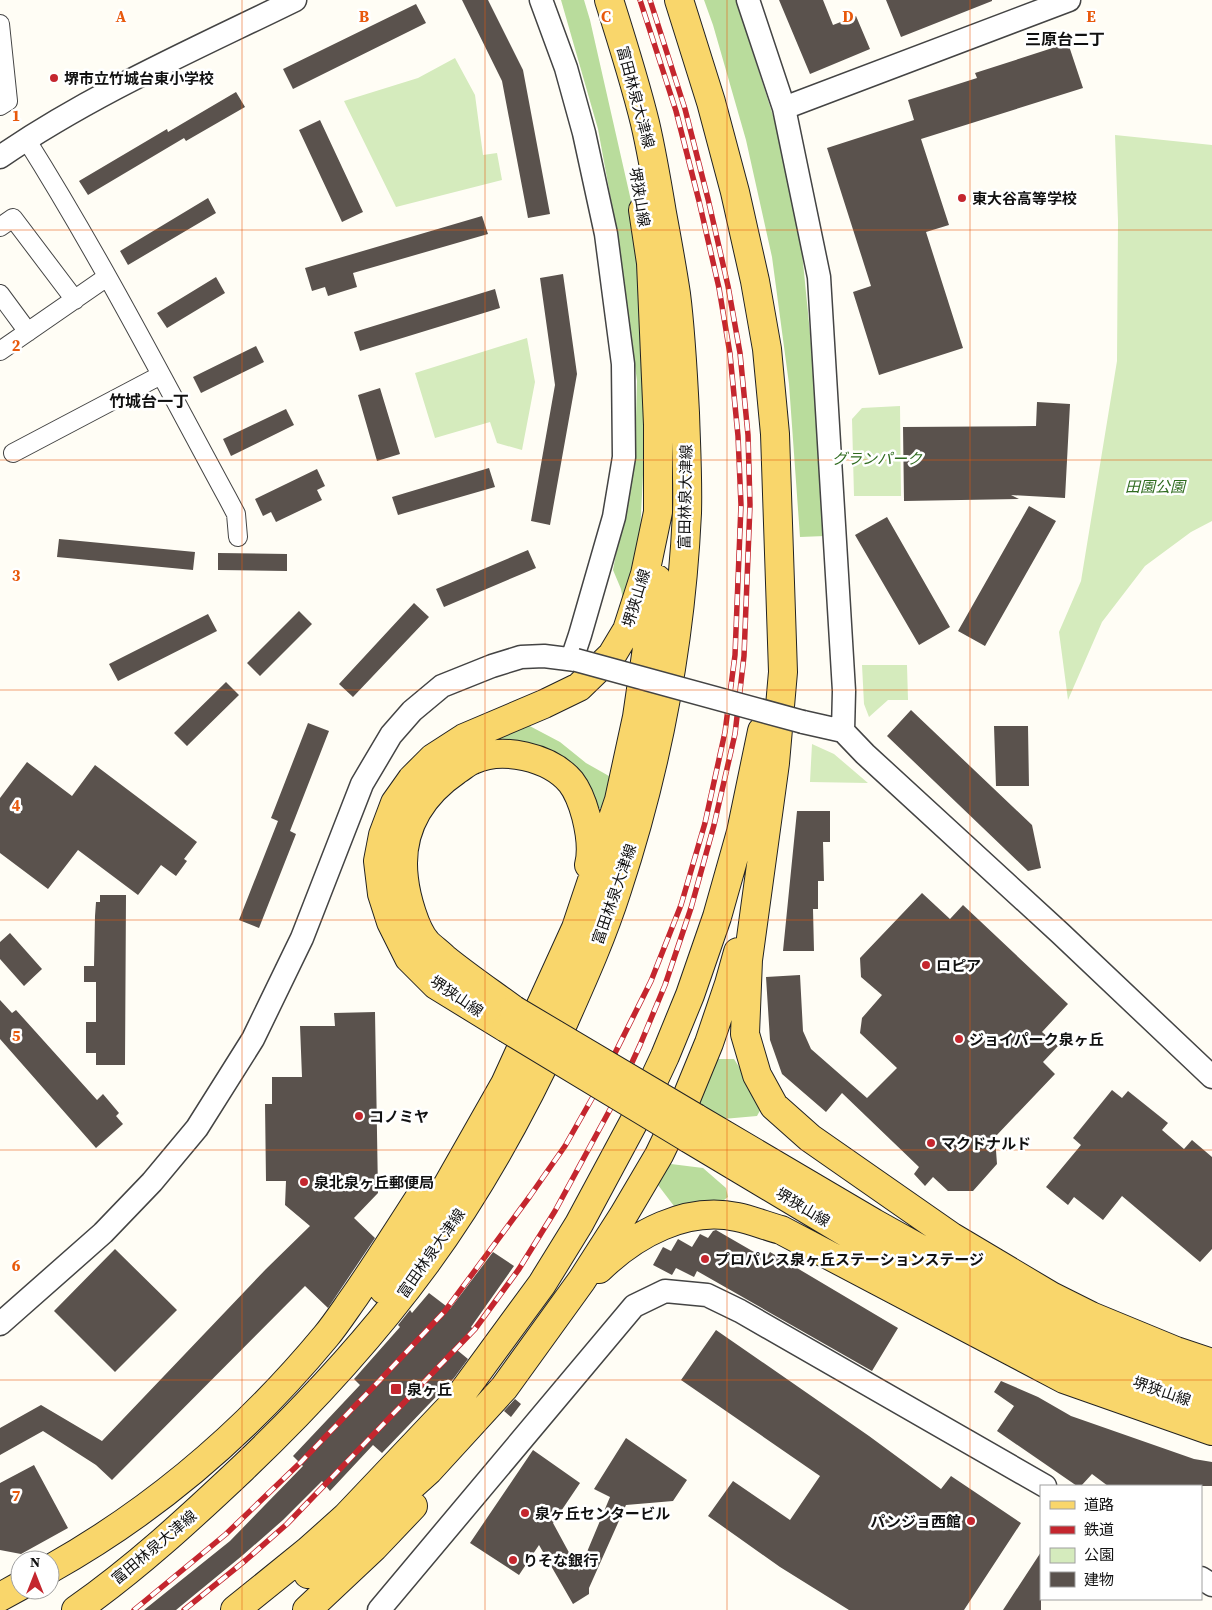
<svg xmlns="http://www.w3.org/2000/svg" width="1212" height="1610" font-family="'Source Serif 4','Noto Sans JP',serif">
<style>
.green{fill:#d5ebbd}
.forest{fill:#b9dc9c}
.building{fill:#5a524d}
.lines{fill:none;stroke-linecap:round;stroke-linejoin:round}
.minor-casing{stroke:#444;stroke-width:20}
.tertiary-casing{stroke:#444;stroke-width:25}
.primary-casing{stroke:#222;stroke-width:30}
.minor{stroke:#fff;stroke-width:18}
.tertiary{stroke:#fff;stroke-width:22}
.primary{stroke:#f9d66b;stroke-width:28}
.rail-casing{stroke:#c4262e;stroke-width:5.5}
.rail{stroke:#fff;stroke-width:4;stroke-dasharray:11;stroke-linecap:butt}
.tertiary-bridge-casing{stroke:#444;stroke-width:25;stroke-linecap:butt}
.primary-bridge-casing{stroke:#222;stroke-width:30;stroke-linecap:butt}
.tertiary-bridge{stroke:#fff;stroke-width:22}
.primary-bridge{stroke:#f9d66b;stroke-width:28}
.grid{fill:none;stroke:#e8590c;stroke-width:1;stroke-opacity:0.55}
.poi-dot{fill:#c4262e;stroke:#fff;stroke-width:2}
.labels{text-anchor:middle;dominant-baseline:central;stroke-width:5;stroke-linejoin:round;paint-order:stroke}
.poi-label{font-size:15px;font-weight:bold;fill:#111;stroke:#fff;text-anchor:start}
.street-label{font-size:15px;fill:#111;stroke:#fff}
.park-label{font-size:15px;font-style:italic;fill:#2f6b1f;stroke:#fff}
.neighbourhood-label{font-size:16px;font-weight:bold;fill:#111;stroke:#fff}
.grid-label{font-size:16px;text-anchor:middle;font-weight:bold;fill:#e8590c;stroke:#fff;stroke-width:5;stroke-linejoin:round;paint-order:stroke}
</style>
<rect width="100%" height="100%" fill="#fffdf5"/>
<path class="green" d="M455,58L475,95L483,155L497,153L502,180L396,207L344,101L418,78Z
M1115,135L1212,145V521L1191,532L1145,566L1102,622L1068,700L1059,632L1081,581L1117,361L1118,221Z
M527,338L535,382L522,450L497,443L490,422L435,438L415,373Z
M900,406L901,496H854L852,419L862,408Z
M862,665H907L908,700H888L869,717L864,704Z
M812,744L834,754L868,783L810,782Z"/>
<path class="forest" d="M561,0H584L590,20L639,236L644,325V455L639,554L624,606L621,589L613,570L635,454L637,381L618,238L598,129Z
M704,0H736L777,128L802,252L815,384L825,536L800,537L789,384L772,257L746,140L713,25Z
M524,723L560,742L586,763L616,780L606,807L595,809L501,743L478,738Z
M712,1059H734L763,1105L757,1116L723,1119L694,1100Z
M671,1164L703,1168L726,1188L728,1197L720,1203L679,1208L674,1206L658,1185V1172L666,1165Z"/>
<path class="building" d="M462,0H488L523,70L550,214L528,218L502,81Z
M779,0H823L833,25L856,16L870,49L810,74Z
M886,0H992V1L901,37Z
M416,4L426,23L293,89L283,69Z
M1068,43L1083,88L921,139L949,225L926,232L963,348L879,375L853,292L871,286L827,148L914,120L908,100L977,78L975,73Z
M236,92L245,107L186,141L184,138L88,195L79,181L167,129L168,132Z
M320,120L363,212L342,222L299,130Z
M208,198L216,213L128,265L120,251Z
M482,216L488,234L353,273L357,287L328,296L325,287L312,291L305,268Z
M563,274L577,374L550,525L531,521L555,385L540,278Z
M216,277L225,293L167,328L157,313Z
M495,289L500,308L360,351L354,332Z
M256,346L264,362L201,393L193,377Z
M380,388L400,454L377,461L358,395Z
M1037,402L1070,404L1065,498L1011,495L1019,499L904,501L903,427L1036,426Z
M286,409L294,425L231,456L223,439Z
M489,468L495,487L398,515L392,497Z
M317,469L325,486L317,490L322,500L276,522L271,512L263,516L255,499Z
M1029,506L1056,521L985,646L958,631Z
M887,517L950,627L919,645L855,535Z
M59,539L195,552L193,570L57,557Z
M528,550L536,568L444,607L436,589Z
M218,553L287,554V571L218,570Z
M414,603L429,617L353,697L339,684Z
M299,611L312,624L260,676L247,663Z
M208,614L217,631L118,681L109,664Z
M226,682L239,695L187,746L174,733Z
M911,710L1032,825L1041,868L1028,871L887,736Z
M308,723L329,731L290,831L296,834L259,928L239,920L278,821L271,818Z
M994,726H1028L1029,786H996Z
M27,762L72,796L95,765L197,842L184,859L187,861L176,876L161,865L138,895L78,850L48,889L0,853V798Z
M797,811H830V842H823L824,881H818V909H813L814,951H783Z
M922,893L950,919L963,905L1068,1004L1042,1032L1058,1046L1043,1062L1055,1074L995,1137L997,1164L973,1191H948L933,1177L925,1186L914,1174L919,1167L842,1093L826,1112L782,1074L770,1040L766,977L800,975L803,1031L811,1049L867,1098L897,1068L860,1033L862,1018L882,995L861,977L860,958Z
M100,895H126L125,1065H96V1053H86V1022H96V982H84V966H94L95,916L96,902H100Z
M10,933L42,969L24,986L0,959V942Z
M0,1000L12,1013L16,1010L97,1100L103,1094L119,1113L116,1116L123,1124L96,1148L0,1039Z
M375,1012L378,1193L354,1218L375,1238L328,1308L305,1286L112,1480L96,1465L43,1431L0,1455V1428L41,1405L102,1441L266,1269L310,1226L285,1205L286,1181H266L265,1104H272V1077H302L300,1026H335L334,1013Z
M1112,1090L1122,1098L1128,1091L1168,1123L1162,1130L1184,1149L1192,1140L1212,1157V1249L1200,1262L1122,1196L1103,1220L1074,1197L1068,1205L1046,1187L1081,1145L1073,1138Z
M716,1230L766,1259L770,1252L898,1328L872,1371L697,1271L694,1277L676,1268L672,1275L653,1265L663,1247L671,1251L678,1239L692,1247L700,1234L708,1238L713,1231Z
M115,1249L177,1310L115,1372L54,1311Z
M493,1252L514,1266L471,1327L474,1330L457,1350L468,1359L454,1378L382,1453L373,1445L330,1491L322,1481L283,1520L243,1555L176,1610H144L230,1541L303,1466L293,1456L360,1385L354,1379L400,1327L398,1325L410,1310L412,1313L429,1293L450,1309Z
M716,1330L869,1436L941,1489L951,1476L1021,1523L964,1610H849L780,1567L708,1516L733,1481L790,1520L820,1476L681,1380Z
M1001,1381L1038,1397L1071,1416L1194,1459L1212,1462V1486H1108L1092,1474L1081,1486H1077L997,1431L1014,1406L994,1392Z
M515,1399L521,1404L511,1417L504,1411Z
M626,1438L687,1480L673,1501L626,1505L589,1588V1594L573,1604L539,1545L519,1575L470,1543L533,1450L580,1483L553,1523L579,1571L610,1497L594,1489Z
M34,1465L68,1528L21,1554L0,1550V1483Z
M1041,1552V1610H1003Z"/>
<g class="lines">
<defs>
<path id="minor" d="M0,24L8,101L0,106
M26,139C99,255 162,377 227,497L236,514L238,537
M0,227L13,218L75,300
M0,294L28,332
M0,351L107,277
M13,453L161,375"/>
<path id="tertiary" d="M541,0L566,68L584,133L606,234L623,364L624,457L614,517L580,635L572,659
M748,0L784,108L819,277L844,691L843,731
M784,108L1069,0
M0,157C92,94 195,49 295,0
M803,722L843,731L865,754L1060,933L1212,1077
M0,1324L103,1233L152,1182L197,1128L253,1039L302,938L362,784L391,735L412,711L442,686L492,666L521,657L544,656L576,660
M1201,1578L1212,1585
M379,1610L634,1306L665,1291L707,1295L740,1311L1045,1486"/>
<path id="primary" d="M679,0L711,102L735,192L755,281L767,349L775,434L783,672L775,763L748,960L745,1034L757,1075L774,1106L810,1138L952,1237L1051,1296L1091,1316L1176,1351L1212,1363
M514,1010C491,993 466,976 444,958C439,953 432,948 427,943C415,930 406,897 404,879C398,833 419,796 457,770C462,767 467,762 473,760C502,746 550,757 571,782C578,791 583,805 586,816C590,832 593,849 589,865
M506,1028L436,985L409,958L391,922L382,894L378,861L383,835L395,803L412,779L433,758L464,738L544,704L579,687L612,655L627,630L645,574L658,512V425L651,263L643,210
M696,1118L874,1223L1078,1337L1212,1384
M688,1138L862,1242L1068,1358L1161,1392L1212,1408
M599,1269C635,1234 686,1206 737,1217C752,1220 766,1226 781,1230L1064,1379L1212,1431
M384,1290L409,1253L505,1084L576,928L619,800L637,717L657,579
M50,1569C155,1510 249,1429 326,1336C336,1324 345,1310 355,1296C379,1261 402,1225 425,1189
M308,1574L356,1536L429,1470L504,1388L582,1280L623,1216L659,1155L686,1099L709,1043L729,984L738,952
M0,1597L20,1586
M76,1610C136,1568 190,1518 243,1468C309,1405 372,1337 426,1263C480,1189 524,1109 562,1026C582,981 602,937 617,890C657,769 681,641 687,513C688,480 686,446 685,413C683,373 681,333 676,294C672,267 667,240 662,213C657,183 652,153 645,123C635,82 622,41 609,0
M235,1610L308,1551L346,1517L457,1400L542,1284L579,1224L637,1116L665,1056L690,995L717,917L741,832L762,731
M307,1610L374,1547L413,1506"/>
</defs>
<use href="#minor" class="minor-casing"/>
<use href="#tertiary" class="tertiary-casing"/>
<use href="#primary" class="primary-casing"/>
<use href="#minor" class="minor"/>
<use href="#tertiary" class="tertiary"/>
<use href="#primary" class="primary"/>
<defs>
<path id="rail" d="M134,1610L226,1534L301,1462L380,1380L445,1311L530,1196L565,1146L594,1095L651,981L681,905L705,823L725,732L735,655L741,505L738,436L730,354L719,288L699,201L676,111L640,0
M184,1610L246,1560L287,1524L475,1329L519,1269L555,1211L613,1104L640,1045L665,985L691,908L714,825L735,734L744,656L750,505L748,435L740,353L728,286L708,199L685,109L650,0"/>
</defs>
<use href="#rail" class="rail-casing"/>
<use href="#rail" class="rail"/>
<defs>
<path id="tertiary-bridge" d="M576,660L803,722"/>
<path id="primary-bridge" d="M514,1010L696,1118
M506,1028L688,1138"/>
</defs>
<use href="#tertiary-bridge" class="tertiary-bridge-casing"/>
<use href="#primary-bridge" class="primary-bridge-casing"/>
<use href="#tertiary-bridge" class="tertiary-bridge"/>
<use href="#primary-bridge" class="primary-bridge"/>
</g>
<path class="grid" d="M242,0V1610M485,0V1610M727,0V1610M970,0V1610M0,230H1212M0,460H1212M0,690H1212M0,920H1212M0,1150H1212M0,1380H1212"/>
<g class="poi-dot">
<circle cx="54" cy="78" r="5"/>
<circle cx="962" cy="198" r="5"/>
<circle cx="926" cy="965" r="5"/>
<circle cx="959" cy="1039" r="5"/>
<circle cx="359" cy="1116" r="5"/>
<circle cx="931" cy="1143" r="5"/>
<circle cx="304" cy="1182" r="5"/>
<circle cx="705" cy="1259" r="5"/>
<rect x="390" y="1383" width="12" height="12" rx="2.5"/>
<circle cx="525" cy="1513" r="5"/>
<circle cx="971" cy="1521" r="5"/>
<circle cx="513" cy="1560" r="5"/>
</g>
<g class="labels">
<g class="poi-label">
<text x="64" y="78">堺市立竹城台東小学校</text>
<text x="972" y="198">東大谷高等学校</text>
<text x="936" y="965">ロピア</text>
<text x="969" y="1039">ジョイパーク泉ヶ丘</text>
<text x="369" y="1116">コノミヤ</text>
<text x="941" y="1143">マクドナルド</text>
<text x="314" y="1182">泉北泉ヶ丘郵便局</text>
<text x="715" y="1259">プロパレス泉ヶ丘ステーションステージ</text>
<text x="407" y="1389">泉ヶ丘</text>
<text x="535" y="1513">泉ヶ丘センタービル</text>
<text x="961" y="1521" text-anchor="end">パンジョ西館</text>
<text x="523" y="1560">りそな銀行</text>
</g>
<g class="street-label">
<text transform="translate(636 97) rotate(75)">富田林泉大津線</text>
<text transform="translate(640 197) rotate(81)">堺狭山線</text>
<text transform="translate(685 497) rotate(-89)">富田林泉大津線</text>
<text transform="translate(636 598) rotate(-73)">堺狭山線</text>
<text transform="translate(614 894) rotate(-71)">富田林泉大津線</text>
<text transform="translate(457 996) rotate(34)">堺狭山線</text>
<text transform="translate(803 1207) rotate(31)">堺狭山線</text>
<text transform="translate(431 1253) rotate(-55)">富田林泉大津線</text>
<text transform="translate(1162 1391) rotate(19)">堺狭山線</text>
<text transform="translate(154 1547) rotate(-40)">富田林泉大津線</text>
</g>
<g class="park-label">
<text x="877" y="458">グランパーク</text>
<text x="1155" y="486">田園公園</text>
</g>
<g class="neighbourhood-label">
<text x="1065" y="39">三原台二丁</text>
<text x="149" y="401">竹城台一丁</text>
</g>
</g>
<g class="grid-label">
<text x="121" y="22">A</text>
<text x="364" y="22">B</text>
<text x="606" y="22">C</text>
<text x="848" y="22">D</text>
<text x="1091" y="22">E</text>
<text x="16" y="121">1</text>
<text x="16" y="351">2</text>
<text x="16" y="581">3</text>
<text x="16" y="811">4</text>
<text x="16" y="1041">5</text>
<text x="16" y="1271">6</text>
<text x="16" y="1501">7</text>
</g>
<rect x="1040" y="1485" width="162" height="115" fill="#ffffff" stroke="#a0a0a0"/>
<rect x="1050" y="1501" width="25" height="8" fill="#f9d66b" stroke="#a0a0a0"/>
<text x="1084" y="1510" font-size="15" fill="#111111">道路</text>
<rect x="1050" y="1526" width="25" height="8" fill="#c4262e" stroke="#a0a0a0"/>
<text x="1084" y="1535" font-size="15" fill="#111111">鉄道</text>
<rect x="1050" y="1548" width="25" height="15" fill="#d5ebbd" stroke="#a0a0a0"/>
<text x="1084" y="1560" font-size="15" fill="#111111">公園</text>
<rect x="1050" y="1572" width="25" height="15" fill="#5a524d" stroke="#a0a0a0"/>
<text x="1084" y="1585" font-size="15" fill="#111111">建物</text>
<g transform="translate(35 1575)"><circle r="24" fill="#ffffff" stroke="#a0a0a0"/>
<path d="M0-4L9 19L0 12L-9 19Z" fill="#c4262e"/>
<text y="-8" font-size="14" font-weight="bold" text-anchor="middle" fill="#111111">N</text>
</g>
</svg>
